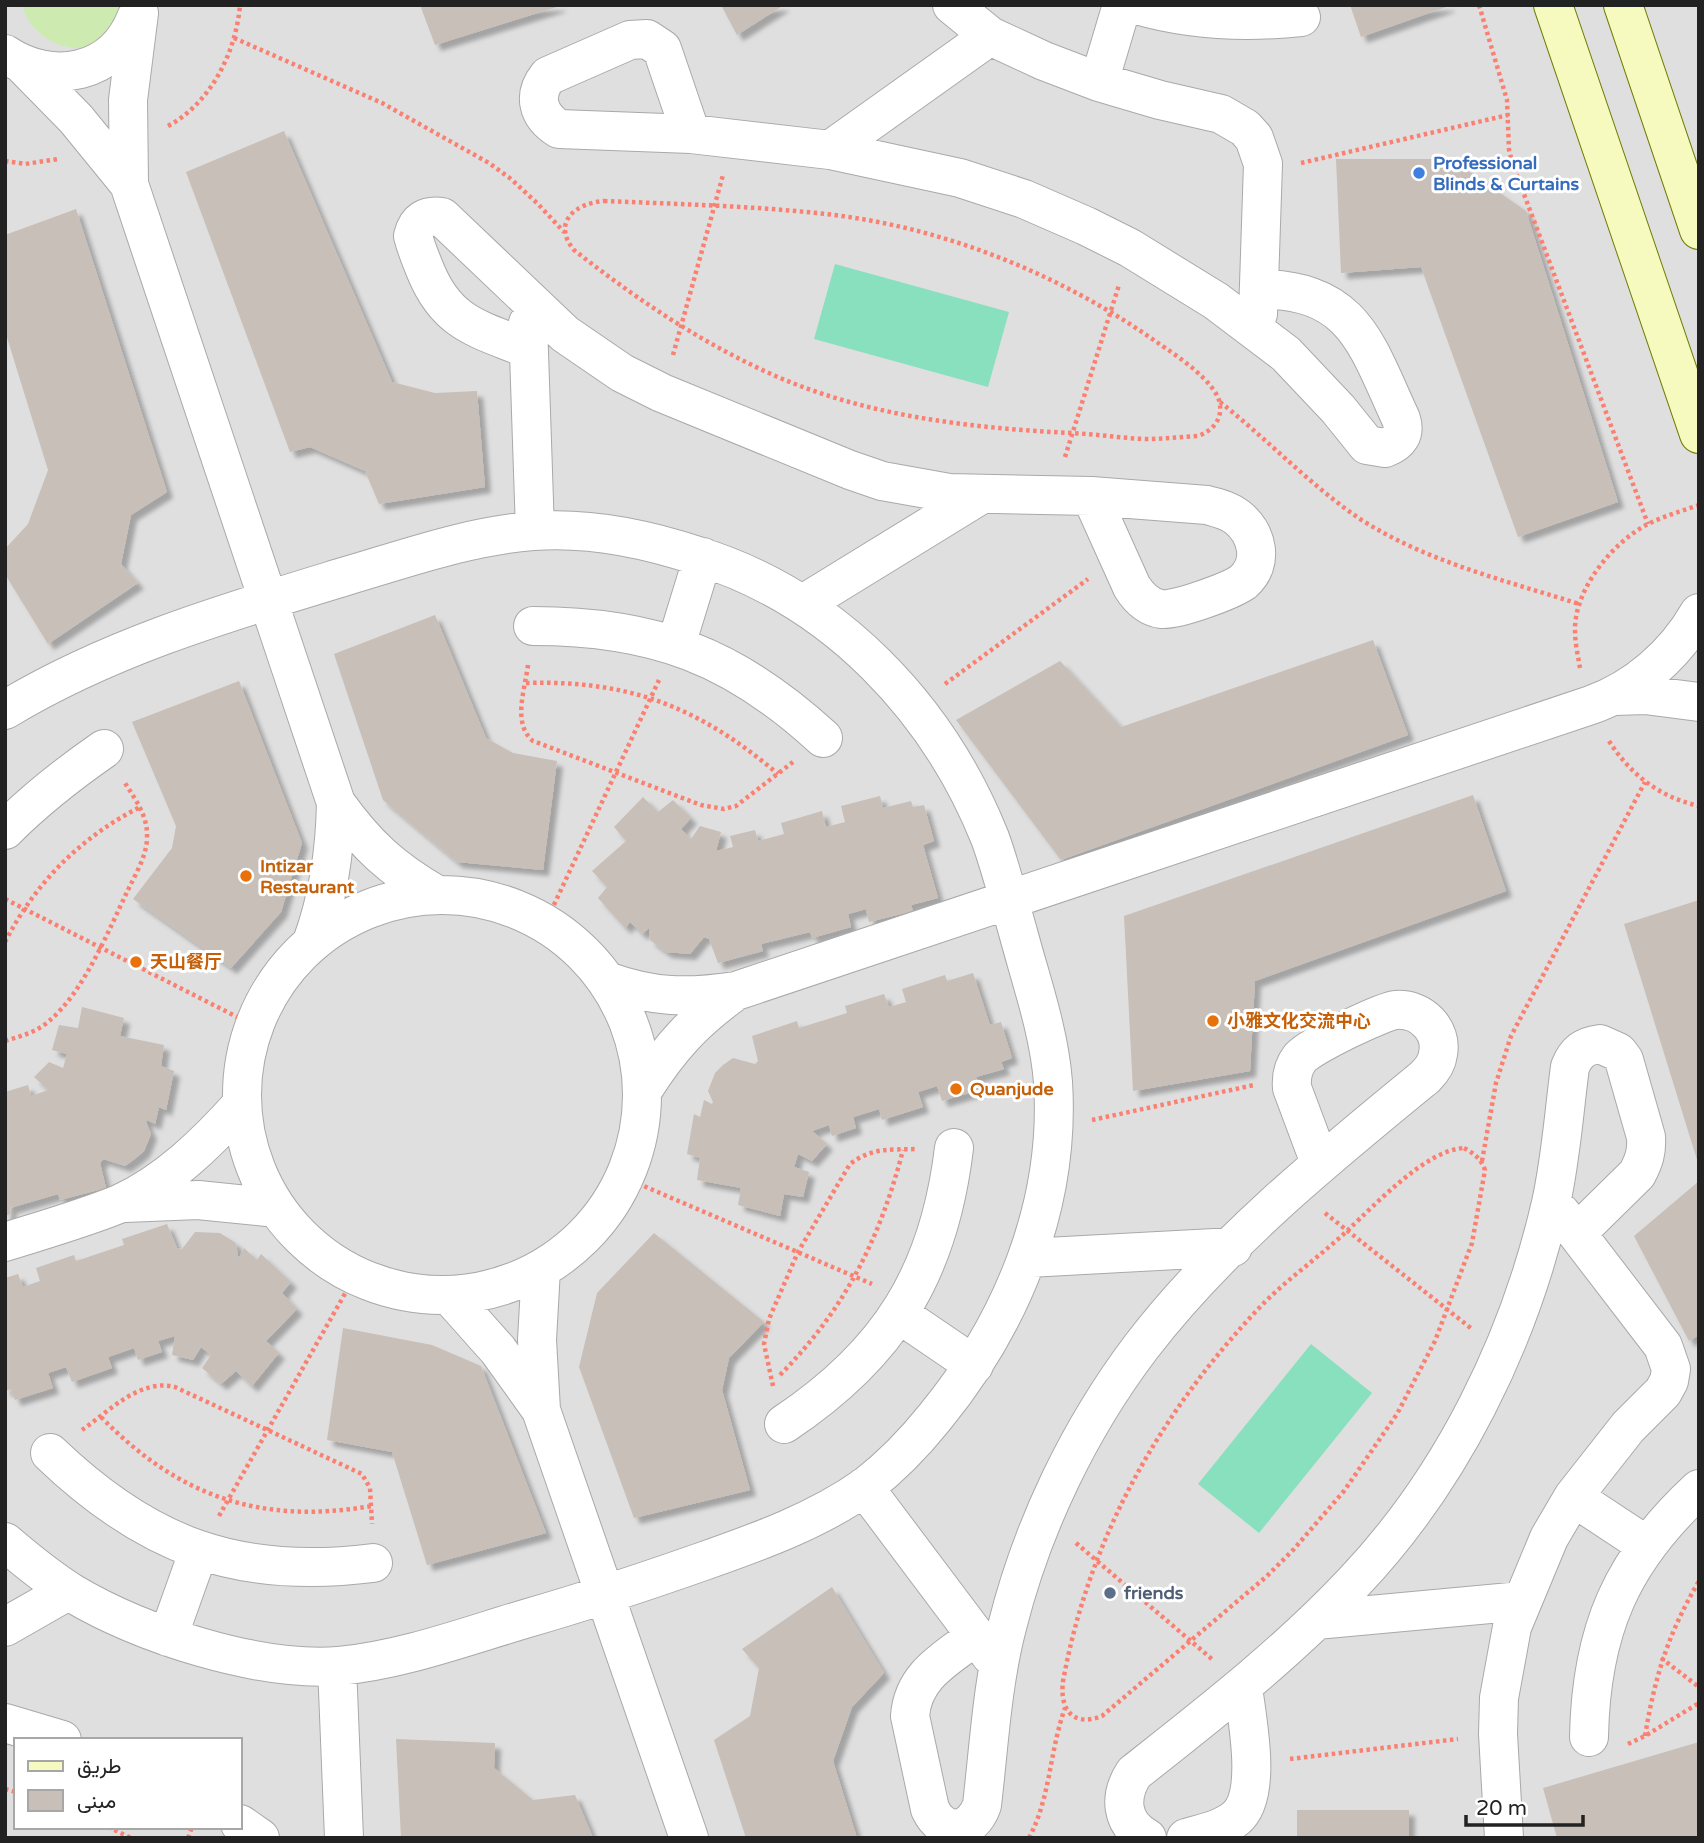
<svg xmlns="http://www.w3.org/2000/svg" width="1704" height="1843" font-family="'Varela Round',Vazirmatn,'Noto Sans SC',sans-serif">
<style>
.residential{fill:#e0dfdf;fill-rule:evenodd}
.grass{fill:#cdebb0}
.pitch{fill:#88e0be}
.building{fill:#c7bfb8;filter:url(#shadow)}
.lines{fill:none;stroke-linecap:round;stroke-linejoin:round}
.street-casing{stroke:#a9a9a9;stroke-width:40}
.secondary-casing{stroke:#707d05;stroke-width:40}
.path{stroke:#fa8072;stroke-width:4.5;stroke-dasharray:3.5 3.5;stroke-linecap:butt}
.street{stroke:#fff;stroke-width:38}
.secondary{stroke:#f7fabf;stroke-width:38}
.shop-dot{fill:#3f7fe0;stroke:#fff;stroke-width:2.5}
.food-dot{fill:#e8710a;stroke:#fff;stroke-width:2.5}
.service-dot{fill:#5c6f8a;stroke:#fff;stroke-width:2.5}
.labels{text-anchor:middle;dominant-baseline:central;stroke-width:6;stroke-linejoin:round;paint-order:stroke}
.shop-label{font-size:18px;font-weight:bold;fill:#366cbe;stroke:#fff;text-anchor:start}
.food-label{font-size:18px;font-weight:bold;fill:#c56008;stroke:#fff;text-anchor:start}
.service-label{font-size:18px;font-weight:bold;fill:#4e5e75;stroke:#fff;text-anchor:start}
</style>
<defs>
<filter id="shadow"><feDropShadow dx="6" dy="6" stdDeviation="2" flood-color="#0004"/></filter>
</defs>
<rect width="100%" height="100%" fill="#f2efe9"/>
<path class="residential" d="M5,5H1699V1838H5ZM16,1740H240V1827H16Z"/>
<path class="grass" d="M22,5H131C122,15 102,40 92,46C88,48 80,48 76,48C50,46 29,30 22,5Z"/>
<path class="pitch" d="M835,264L1009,312L988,387L814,339Z
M1311,1344L1372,1393L1259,1533L1198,1484Z"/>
<path class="building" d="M420,5H560V6L435,45Z
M721,5H784L737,35Z
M1350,5H1449V6L1361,37Z
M284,131L392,382L435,393L477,391L485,487L379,504L365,471L310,447L290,452L186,172Z
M1336,159H1451L1526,211L1618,502L1518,537L1421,267L1341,273Z
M76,209L167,492L131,515L121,564L138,583L48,644L5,574V549L28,524L48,470L5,331V235Z
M435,615L486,738L513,753L557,761L543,870L457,862L383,800L334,654Z
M1373,640L1408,735L1061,860L956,720L1060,661L1121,727Z
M239,681L302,843L281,912L231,968L133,899L172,848L176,826L132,722Z
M1473,795L1506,891L1255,981L1250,1071L1133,1091L1124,916Z
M880,796L883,808L911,801L913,807L924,805L934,841L923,845L938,898L911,905L913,911L869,922L866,909L848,914L851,927L812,938L810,932L761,944L763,951L718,963L709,939L704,937L690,954L666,952L650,940L649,928L642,934L630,922L625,928L598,898L607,887L592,871L626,841L614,827L643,797L658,812L673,800L691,818L681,829L691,839L700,826L721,832L716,851L733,847L730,836L755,830L758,841L784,834L781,823L822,811L826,827L845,822L841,806Z
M1699,900V1163H1698L1624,924Z
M973,973L990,1025L1001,1022L1012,1058L1001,1062L1004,1069L976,1077L979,1090L942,1101L937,1086L918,1092L923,1107L882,1120L879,1109L853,1117L856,1128L832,1136L829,1125L812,1131L827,1144L812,1161L798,1154L794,1167L809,1172L803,1197L784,1194L780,1216L738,1205L741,1188L697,1180L700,1158L687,1154L694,1114L700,1117L704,1100L712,1104L713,1102L708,1091L715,1073L723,1065L733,1058L755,1064L758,1061L752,1036L797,1021L799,1028L847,1013L845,1006L884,994L889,1007L906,1002L902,989L945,975L947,981Z
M82,1007L124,1018L120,1036L164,1045L161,1066L174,1071L166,1110L159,1107L155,1124L147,1120L146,1122L151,1134L144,1151L136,1158L125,1166L103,1159L100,1163L106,1188L60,1200L58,1194L10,1208L11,1214L5,1216V1092L28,1085L31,1096L48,1090L34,1077L49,1062L63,1068L67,1054L52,1050L59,1025L78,1028Z
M1699,1181V1335L1689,1341L1634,1236Z
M167,1224L177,1248L182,1249L195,1232L220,1233L236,1243L238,1256H240L244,1248L257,1260L261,1254L291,1282L282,1293L297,1309L266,1341L279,1353L252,1386L236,1371L221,1384L202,1368L211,1355L201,1347L193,1360L172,1355L175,1336L158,1341L162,1352L138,1360L134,1348L108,1357L112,1368L72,1382L66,1367L48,1373L53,1388L15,1400L11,1389L5,1391V1278L18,1274L23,1287L40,1281L36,1268L74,1255L76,1261L124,1245L122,1239Z
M654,1233L764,1322L729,1358L722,1390L750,1490L634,1518L579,1367L597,1293Z
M343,1328L432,1345L481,1366L546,1533L427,1565L392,1452L327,1440Z
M832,1587L884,1673L852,1707L833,1761L857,1838H746L714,1740L750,1716L759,1668L742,1649Z
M396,1739L495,1743L494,1768L533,1800L575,1795L593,1838H401Z
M1699,1742V1838H1557L1543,1788Z
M1297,1810H1409V1838H1297Z"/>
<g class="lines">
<defs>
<path id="street" d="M952,5L990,36L1044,61L1099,82L1160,100L1221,114L1245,128L1254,138L1263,164L1258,314
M1137,5C1192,21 1245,23 1301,17
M139,13L128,100L129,184L336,803C367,846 391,868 437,895
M5,54C53,86 114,74 136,18
M23,65L76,119L129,184
M1099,82L1122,5
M691,134L662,49L647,39L630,40L548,76C532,96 538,116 559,129L691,134L830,150L960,178L1024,199L1086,226L1130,248L1216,301L1286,354L1338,409L1367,445L1385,448C1399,443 1406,434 1401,419C1366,344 1355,290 1259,289
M830,150L990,36
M528,323L535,531
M528,349C480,329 448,325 426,272C421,260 416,248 413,236C417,220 426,215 442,217L565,334L622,373L662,393L850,470L882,481L949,493L1091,496L1207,505C1218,508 1228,510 1237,517C1257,533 1265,563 1243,582C1230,591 1176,611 1161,609C1148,607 1139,598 1132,587L1091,496
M803,604L982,494
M533,626C654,626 734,656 823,738
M676,645L703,557
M1615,696L1645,695L1699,702
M5,710C109,647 228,612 343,577C405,559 468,536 533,531C587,527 647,539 698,556C834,598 938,708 990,838C1001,868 1009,901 1018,932C1031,981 1049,1031 1053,1082C1061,1205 1012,1323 935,1417C915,1442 892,1466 866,1486C817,1521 758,1542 701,1562C644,1582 587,1601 528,1618C467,1636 403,1660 339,1666C257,1672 141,1634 72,1593C48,1578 26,1560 5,1542
M5,830C36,799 68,774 104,749
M242 1095a200 200 0 1 1 400 0a200 200 0 1 1-400 0Z
M312,942C329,896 335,851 336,803
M607,981C654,998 687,998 736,991L1591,705C1636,689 1675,655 1699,613
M643,1090C670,1047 695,1020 736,991
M125,1203L198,1200L276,1208
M5,1242C43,1230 82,1219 119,1204C166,1183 207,1143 241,1105
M1028,1258L1233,1247
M541,1269L537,1340L541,1410L689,1838
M449,1295L498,1350L541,1410
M899,1314L974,1365
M784,1424C889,1354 939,1274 954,1148
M50,1453C147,1546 238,1580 373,1563
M864,1487L991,1656
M1573,1497L1646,1545
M1316,1620L1522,1601
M5,1627L68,1591
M976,1636C946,1659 913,1675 910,1716L930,1809C943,1837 972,1834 982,1805C989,1746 992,1685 1007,1627C1032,1527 1079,1429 1141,1347C1219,1245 1326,1158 1425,1077C1431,1071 1437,1064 1438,1054C1443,1030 1421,1008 1396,1010C1383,1011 1308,1047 1300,1058C1293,1067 1291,1077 1292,1088L1320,1163
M168,1637L199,1550
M337,1666L344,1838
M5,1723L62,1740
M1589,1737C1591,1631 1621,1561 1699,1489
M240,1824L260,1838
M1147,1838C1120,1823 1119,1796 1134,1773C1210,1713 1286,1654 1353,1583C1452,1479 1519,1342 1551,1203C1561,1158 1564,1112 1570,1067C1576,1052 1584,1046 1600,1044L1618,1052L1624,1060L1646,1137C1647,1152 1644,1161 1637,1174L1577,1233
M1186,1838C1202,1833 1222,1830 1236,1818C1263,1795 1247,1720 1243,1687
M1504,1838L1498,1734L1499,1698L1512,1627L1549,1538L1573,1497L1628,1427L1663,1392L1669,1381L1671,1369L1663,1346L1561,1213"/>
<path id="secondary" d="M1553,5L1699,434
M1623,5L1699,230"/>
</defs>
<use href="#street" class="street-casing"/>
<use href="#secondary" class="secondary-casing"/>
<path class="path" d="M1479,5L1507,100L1509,150L1513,165L1648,524
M234,38L382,103L489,163L511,179L538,204L564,232
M168,126C211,103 236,52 240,5
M5,161L25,164L59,159
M1301,163L1508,115
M604,201C678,204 753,206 826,214C944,227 1062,275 1158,343C1176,355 1218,383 1220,405C1222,420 1212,431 1198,436C1180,437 1163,439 1145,439C1120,438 1096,434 1071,433C969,428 865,416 771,374C700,342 635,298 574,250C551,222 576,203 604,201Z
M673,355L723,175
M1220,402C1267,439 1310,485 1360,519C1427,562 1504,580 1579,604
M1065,457L1119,285
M528,665C525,689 512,724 533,741L701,805L724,809L736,806L793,762
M1580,668C1578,656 1575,643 1575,631C1574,589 1613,542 1648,524C1664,516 1682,511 1699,505
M526,683C630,680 699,707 778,774
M945,684L1088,579
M1609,741C1630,774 1659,797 1699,806
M5,899L253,1025
M545,924L659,680
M5,942C36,882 80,838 140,807
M5,1041C21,1036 37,1032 49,1021C83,993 108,932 127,892C135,875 147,856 147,837C148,816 135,799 125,783
M1092,1120L1254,1085
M1464,1148C1475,1154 1481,1159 1485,1170L1472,1243L1435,1341L1397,1414L1344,1491L1294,1549L1267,1576L1102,1716C1069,1729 1058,1704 1064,1676C1091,1534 1162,1410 1261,1306C1288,1278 1321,1256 1349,1229C1376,1204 1426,1150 1464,1148Z
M1482,1161L1496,1083L1511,1036L1645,782
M625,1178L872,1284
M1325,1213L1472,1329
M780,1375C845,1309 880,1239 903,1150
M773,1386L764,1344L769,1319L798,1252L850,1164C873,1147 889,1150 916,1149
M101,1417C179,1497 261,1525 372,1506
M82,1430C108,1412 140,1378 175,1387L362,1474L370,1488L372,1524
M219,1516L355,1276
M1076,1543L1213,1660
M1661,1658L1699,1687
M1645,1736C1655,1676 1668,1634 1699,1581
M1628,1744L1645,1736L1699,1703
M1290,1759L1458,1739
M5,1789L16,1792
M108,1827L131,1838
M188,1838L192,1827
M1029,1838C1051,1796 1049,1753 1065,1708"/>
<use href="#street" class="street"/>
<use href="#secondary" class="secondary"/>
</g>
<circle class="shop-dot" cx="1419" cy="173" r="7"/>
<g class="food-dot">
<circle cx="246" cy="876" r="7"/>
<circle cx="136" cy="962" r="7"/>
<circle cx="1213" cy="1021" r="7"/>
<circle cx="956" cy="1089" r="7"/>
</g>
<circle class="service-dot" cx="1110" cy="1593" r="7"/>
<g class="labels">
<g class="shop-label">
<text x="1433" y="163">Professional<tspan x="1433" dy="21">Blinds &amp; Curtains</tspan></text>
</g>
<g class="food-label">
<text x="260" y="866">Intizar<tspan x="260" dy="21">Restaurant</tspan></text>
<text x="150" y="962">天山餐厅</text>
<text x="1227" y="1021">小雅文化交流中心</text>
<text x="970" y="1089">Quanjude</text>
</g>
<g class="service-label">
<text x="1124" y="1593">friends</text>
</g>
</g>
<rect width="1704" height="1843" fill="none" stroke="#222222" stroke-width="14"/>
<rect x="14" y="1738" width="228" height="91" fill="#ffffff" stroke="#a7a7a7" stroke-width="2"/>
<rect x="28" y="1761" width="35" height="10" fill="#f7fabf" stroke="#a7a7a7" stroke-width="2"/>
<text x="77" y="1773" font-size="21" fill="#222222">طريق</text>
<rect x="28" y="1790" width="35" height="21" fill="#c7bfb8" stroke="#a7a7a7" stroke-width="2"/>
<text x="77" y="1808" font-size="21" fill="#222222">مبنى</text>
<path d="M1466 1815v10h117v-10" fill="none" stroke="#222222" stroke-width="3.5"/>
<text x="1476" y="1815" font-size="21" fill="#222222" stroke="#ffffff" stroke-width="5" paint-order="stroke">20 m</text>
</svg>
